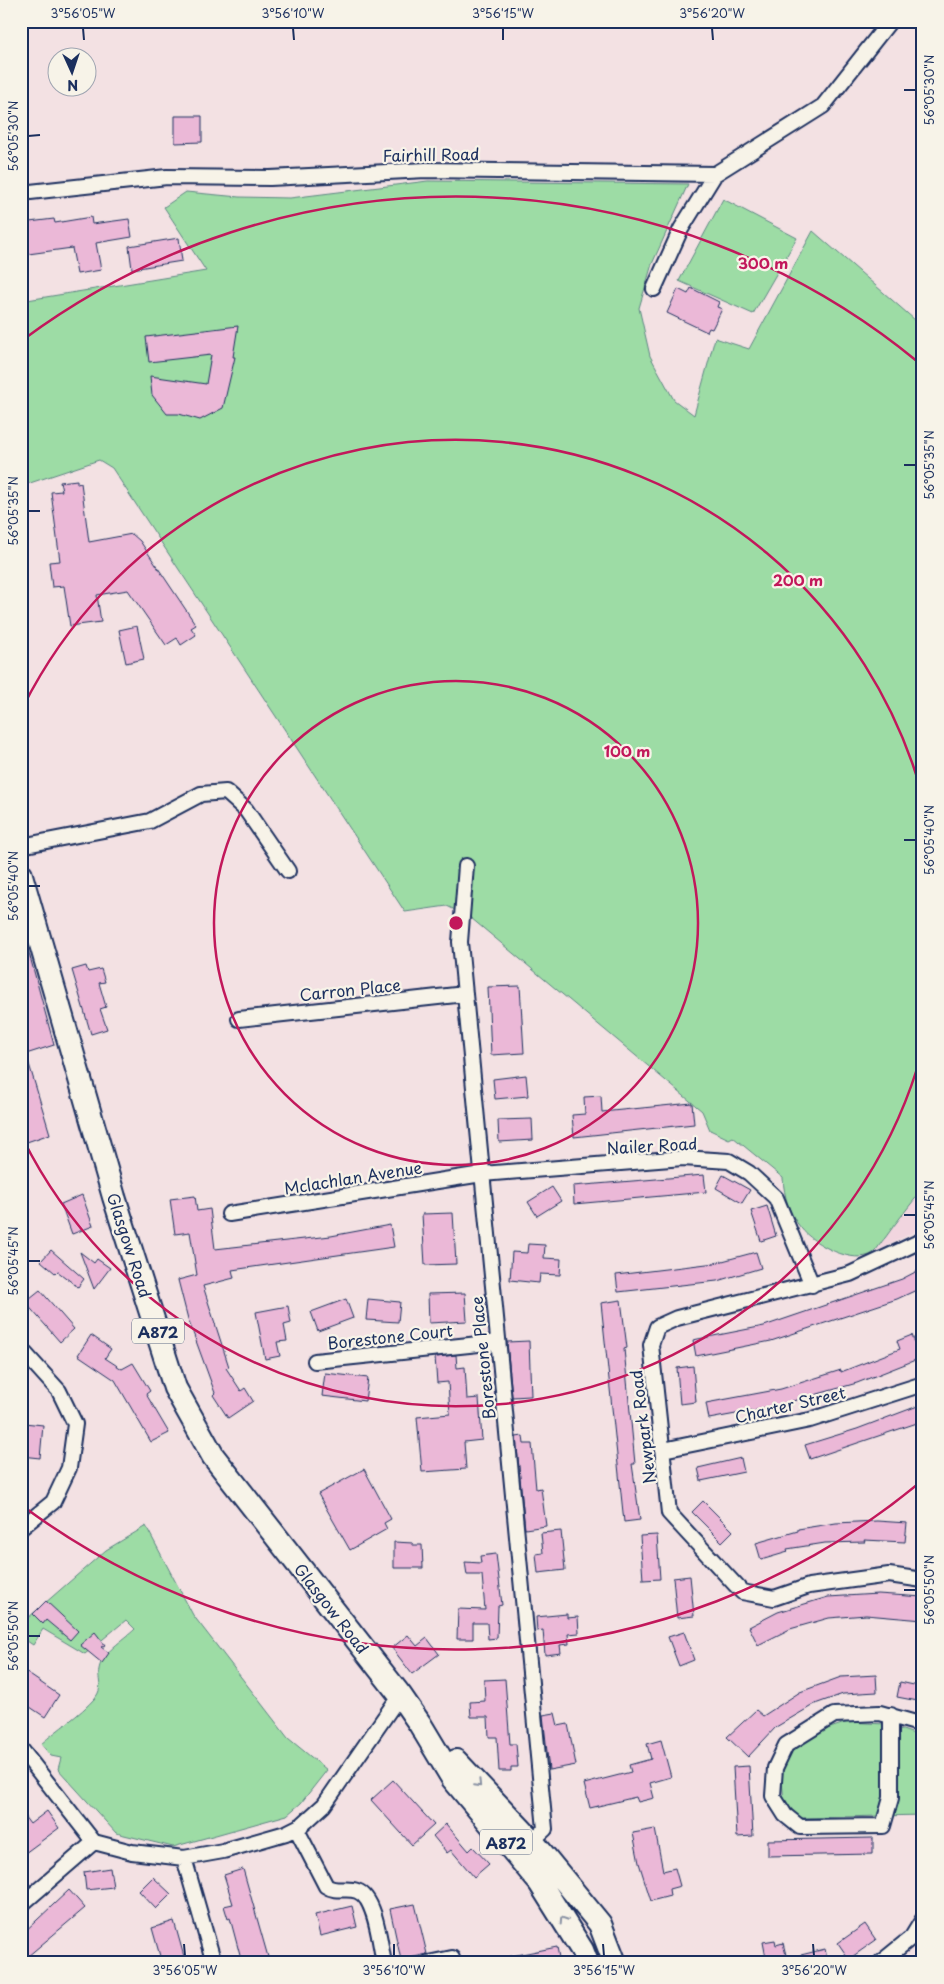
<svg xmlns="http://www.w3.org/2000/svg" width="944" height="1984" font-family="'Playpen Sans',sans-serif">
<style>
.built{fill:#f1d5df}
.green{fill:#9ddca5;stroke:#5c8682}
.building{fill:#ebb8d7;stroke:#1b2f5e}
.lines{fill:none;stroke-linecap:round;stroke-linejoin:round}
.street-casing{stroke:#1b2f5e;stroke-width:18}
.primary-casing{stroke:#1b2f5e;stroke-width:26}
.street{stroke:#f7f3e8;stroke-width:14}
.primary{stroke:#f7f3e8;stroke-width:22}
.oneway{stroke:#8991a3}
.ticks{fill:none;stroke:#1b2f5e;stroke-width:2}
.ring{fill:none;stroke:#c2185b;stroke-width:2.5}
.labels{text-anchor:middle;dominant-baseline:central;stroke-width:4.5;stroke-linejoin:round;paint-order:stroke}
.shield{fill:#f7f3e8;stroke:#5d6a87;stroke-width:1}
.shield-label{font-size:15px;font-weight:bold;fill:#1b2f5e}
.street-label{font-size:16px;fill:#1b2f5e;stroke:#f7f3e8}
.centre{fill:#c2185b;stroke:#f7f3e8;stroke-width:2.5}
.ring-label{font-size:15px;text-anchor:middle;font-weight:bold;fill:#c2185b;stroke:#f7f3e8;stroke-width:4.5;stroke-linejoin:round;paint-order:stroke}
.neatline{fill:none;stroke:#1b2f5e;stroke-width:2}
.ticks-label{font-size:12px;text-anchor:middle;fill:#1b2f5e}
</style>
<rect width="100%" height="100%" fill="#f3e1e3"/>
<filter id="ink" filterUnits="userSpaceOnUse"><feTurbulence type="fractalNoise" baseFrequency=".02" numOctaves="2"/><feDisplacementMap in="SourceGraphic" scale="10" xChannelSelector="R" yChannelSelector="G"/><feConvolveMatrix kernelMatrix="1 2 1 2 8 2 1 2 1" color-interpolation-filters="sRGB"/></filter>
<g filter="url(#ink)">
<path class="built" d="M923,1189V1227L873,1253Z"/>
<path class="green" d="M428,181L688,184L652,264L639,308L650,356L674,400L694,415L715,338L749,349L813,231L923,327V1189C910,1205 897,1221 885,1238C881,1242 877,1250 873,1253C854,1266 813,1244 801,1228C789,1214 784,1196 783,1178L733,1137L729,1139L710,1130L702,1111L471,918L447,906L405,912L112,468L99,460L21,486V301L206,271L164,207L186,192L239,197L290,198Z
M723,199L797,238L753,314L679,281Z
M146,1526L193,1615L288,1738L327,1770L301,1803L287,1815L173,1847L116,1833L58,1769L61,1758L51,1756L41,1744C58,1729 80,1715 95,1698C104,1687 97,1679 99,1669C102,1652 124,1640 135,1629L126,1620L85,1654L43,1629L33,1645L21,1637V1624L106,1550Z
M848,1722L885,1724L923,1737L922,1815L799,1818L784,1800L781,1773L790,1753L815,1733Z"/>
<path class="building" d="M175,116H202V142L175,143Z
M91,217L92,224L129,219L132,237L96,243L101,270L77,274L72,248L21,255V223L54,219L55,223Z
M179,238L182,261L132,269L129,246Z
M691,288L719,302L717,307L722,309L712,329L709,328L707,332L667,313L678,289L688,294Z
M238,326L233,357H235L223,408L200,420L179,414H167L152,395L150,376L206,384L211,355L149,362L146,337Z
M77,480V484L81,483L89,542L132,534L140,541L196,625L191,628L196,635L181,645L177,638L166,645L128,590L97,595L101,622L70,626L64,586L52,587L49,562L60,561L51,492L62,491L60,482Z
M137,626L144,659L126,663L119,630Z
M21,942H26L54,1045L26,1054L50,1134L21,1144Z
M86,966L88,972L101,969L105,982L99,983L106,1007L100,1009L107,1029L91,1034L72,970Z
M520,986L524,1053L491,1055L488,987Z
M526,1075L528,1096L495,1099L493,1079Z
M601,1096L602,1112L692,1103L694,1124L574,1137L572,1115L585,1114L584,1097Z
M532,1119L533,1140L499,1142L498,1120Z
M704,1175L706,1192L574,1204L573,1186Z
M723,1175L750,1190L742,1203L716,1188Z
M552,1187L561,1201L537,1216L528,1202Z
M82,1195L93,1226L72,1234L61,1204Z
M195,1196L197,1211L210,1209L215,1249L331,1236L390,1225L394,1247L232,1270L234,1278L203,1286L229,1367L226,1368L241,1391L245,1388L253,1401L228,1418L213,1395L215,1393L188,1319L178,1280L197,1275L190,1232L175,1234L170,1199Z
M767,1206L776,1236L761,1241L751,1211Z
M453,1213L456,1264L425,1265L422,1214Z
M528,1244L545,1245L544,1258L561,1259L560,1275L540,1274L539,1283L510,1280L512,1252L527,1253Z
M51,1250L84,1279L78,1287L57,1271L55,1273L41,1261Z
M80,1252L94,1263L97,1259L110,1268L94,1289Z
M756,1252L761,1268L717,1281L618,1292L616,1275L715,1263Z
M923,1268V1287L897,1299L771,1341L696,1356L693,1340L764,1326L902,1279Z
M40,1290L74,1329L60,1342L25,1302Z
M465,1293L467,1321L429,1323L428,1294Z
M346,1299L353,1318L318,1331L311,1312Z
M368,1299L400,1302L398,1322L366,1320Z
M621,1300L627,1348L624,1349L635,1464H632L640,1520L624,1522L601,1303Z
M288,1306L291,1323L284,1325L287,1341L277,1342L280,1356L265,1359L256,1312Z
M91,1335L111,1349L105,1358L122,1369L133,1363L150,1391L146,1394L169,1433L151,1442L115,1380L78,1355Z
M912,1335L915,1343L923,1340V1357L857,1383L768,1408L709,1419L706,1403L781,1389L841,1370V1372L900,1349L897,1341Z
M529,1341L531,1396L512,1397L507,1342Z
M456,1355L457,1368L465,1367L467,1399L479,1398L482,1440L464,1442L466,1469L422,1472L417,1417L450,1414L448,1382L437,1383L435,1357Z
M693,1366L696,1402L680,1404L677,1368Z
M325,1373L368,1378L365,1401L322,1396Z
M923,1404V1421L810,1459L805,1445L857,1429Z
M24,1423L43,1425L40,1458L21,1456Z
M523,1436L524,1444H532L536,1489L541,1488L546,1526L525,1529L516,1437Z
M741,1458L744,1472L701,1481L698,1468Z
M364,1469L391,1519L384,1523L387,1529L350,1550L318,1494Z
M703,1501L733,1531L722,1542L692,1512Z
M877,1521L907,1523L905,1542L864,1540L865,1542L825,1543L787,1549L788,1552L761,1560L756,1543L798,1531V1529L836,1523Z
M561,1531L565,1570L538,1573L536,1554L543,1553L541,1533Z
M657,1535L660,1579L643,1580L640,1536Z
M394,1542L413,1543V1545H422L423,1568H394Z
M496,1554L502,1605L498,1606L497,1638L488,1639L487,1623H473V1639H457L458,1609L485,1610L482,1575H467L465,1562L481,1563L480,1556Z
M690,1576L694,1616L677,1618L673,1578Z
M878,1594L923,1597V1620L866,1615L829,1618L790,1629L758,1645L749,1627L778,1612L828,1597Z
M46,1601L78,1631L70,1640L46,1620L43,1624L33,1614Z
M567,1614V1618L578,1617L579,1633L568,1634L569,1644L560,1645L561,1653L545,1655L543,1630L537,1631L536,1617Z
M95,1632L105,1645L101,1647L109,1653L102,1663L80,1645Z
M684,1632L694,1660L679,1666L668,1637Z
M408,1635L417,1646L427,1638L439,1654L412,1674L392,1648Z
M21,1669L59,1695L45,1717L21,1701Z
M876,1675L877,1692L843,1694L815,1704L776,1727L748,1757L727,1737L756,1710L763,1716L800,1692L841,1677Z
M505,1679L510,1744H516L518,1767H511V1771H499L497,1737H489L488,1717H471L470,1702L485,1701L484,1680Z
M900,1682L923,1687V1702L897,1697Z
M555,1713L558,1726L568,1724L576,1765L549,1770L543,1715Z
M661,1740L671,1777L650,1783L654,1798L638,1802L636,1797L590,1808L584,1784L631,1772L629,1765L651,1759L647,1744Z
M749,1766L753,1836L737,1837L733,1767Z
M393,1780L434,1825L412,1845L371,1800Z
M47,1811L59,1828L21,1856V1812L30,1824Z
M446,1824L469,1851L473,1847L489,1864L474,1877L451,1850L447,1853L433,1836Z
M655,1829L663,1871L675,1868L680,1886L669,1889L670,1896L651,1901L639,1863L633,1833Z
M873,1838V1854L768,1856V1840Z
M110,1868L113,1887L86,1890L84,1872Z
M243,1869L268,1957L249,1963H242L230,1918L228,1919L224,1906L233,1904L224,1875Z
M153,1877L171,1894L156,1909L139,1891Z
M69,1890L85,1908L21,1962V1935Z
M415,1904L427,1954L401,1960L390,1909Z
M352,1906L357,1927L320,1936L315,1915Z
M174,1921L185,1960L162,1963L152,1928Z
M865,1924L876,1940L849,1959L838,1943Z
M775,1940L776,1945L783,1943L788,1963H767L763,1942Z
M557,1947L560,1963H507V1957Z
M825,1949L828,1963H790L789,1958Z"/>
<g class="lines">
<defs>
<path id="street" d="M21,193L167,177L270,178L426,170L715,174L823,106L890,21
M654,289L681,229L715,174
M21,846L150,821L201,794L226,792L246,810L288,871
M466,866L460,942L545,1829L532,1841L533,1848
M239,1019L465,994
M229,1214L482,1174L683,1158L729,1161L749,1173L776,1198L812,1285
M923,1240L850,1274L677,1318L657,1327L651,1345L669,1513L742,1592L774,1598L809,1586L889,1575L923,1580
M21,1349L59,1391L75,1424L69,1468L53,1502L21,1528
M315,1361L498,1342
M663,1450L810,1420L923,1384
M891,1715V1798L883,1826L800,1827L785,1815L773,1796L775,1768L786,1745L834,1715L880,1713L923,1725
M21,1749L94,1842
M296,1828L326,1886C336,1893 347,1887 357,1891C376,1897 380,1945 384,1963
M94,1842L132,1852L184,1858L223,1851L286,1833L302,1825L324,1805L400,1695
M184,1858L214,1963
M21,1905L94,1842
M428,1963L452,1958L453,1963
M880,1963L912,1937L923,1919"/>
<path id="primary" d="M21,875L114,1197L175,1388L213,1456L400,1695L420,1724L453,1779L540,1883L582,1950L587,1963
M456,1761L532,1841L600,1924L615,1963"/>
</defs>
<use href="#street" class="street-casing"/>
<use href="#primary" class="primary-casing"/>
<use href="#street" class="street"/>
<use href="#primary" class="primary"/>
</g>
<defs><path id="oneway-chevron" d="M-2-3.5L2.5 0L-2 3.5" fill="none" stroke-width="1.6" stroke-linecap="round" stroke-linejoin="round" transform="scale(1.25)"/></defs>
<g class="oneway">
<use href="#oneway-chevron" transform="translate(478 1784) rotate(46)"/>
<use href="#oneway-chevron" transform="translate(563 1920) rotate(-123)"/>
</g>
</g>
<path class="ticks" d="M83,28L84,40M293,28L294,40M503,28V40M712,28L713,40M904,90H916M28,136L40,135M904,465H916M28,511H40M904,840H916M28,886H40M904,1215H916M28,1261H40M904,1590H916M28,1636H40M184,1944L185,1956M394,1944V1956M603,1944L604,1956M813,1944L814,1956"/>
<g class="ring">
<circle cx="456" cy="923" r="242"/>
<path d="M922 1052A484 484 0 0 1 23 1139M23 707A484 484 0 0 1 922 794"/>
<path d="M918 1484A727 727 0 0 1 24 1507M24 339A727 727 0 0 1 918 362"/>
</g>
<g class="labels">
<g class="shield">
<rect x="132" y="1318.5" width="52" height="25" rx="4"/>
<rect x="480" y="1829.5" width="52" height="25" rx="4"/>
</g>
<g class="shield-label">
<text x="158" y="1331">A872</text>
<text x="506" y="1842">A872</text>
</g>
<g class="street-label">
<text transform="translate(431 154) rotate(-1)">Fairhill Road</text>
<text transform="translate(350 989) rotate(-6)">Carron Place</text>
<text transform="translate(652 1145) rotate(-3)">Nailer Road</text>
<text transform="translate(353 1177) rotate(-9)">Mclachlan Avenue</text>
<text transform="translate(130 1245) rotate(72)">Glasgow Road</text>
<text transform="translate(390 1336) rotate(-6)">Borestone Court</text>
<text transform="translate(482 1358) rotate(-96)">Borestone Place</text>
<text transform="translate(790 1404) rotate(-13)">Charter Street</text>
<text transform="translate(642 1427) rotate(-97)">Newpark Road</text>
<text transform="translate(332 1608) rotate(52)">Glasgow Road</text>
</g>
</g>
<circle cx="456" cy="923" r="8" class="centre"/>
<g class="ring-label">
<text x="763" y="269">300 m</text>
<text x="798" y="586">200 m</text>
<text x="627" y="757">100 m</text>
</g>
<rect width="944" height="1984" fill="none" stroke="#f7f3e8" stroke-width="55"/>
<g transform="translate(72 72) rotate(177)"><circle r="24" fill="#f7f3e8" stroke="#9fa5b1"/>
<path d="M0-4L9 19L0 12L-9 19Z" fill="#1b2f5e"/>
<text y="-8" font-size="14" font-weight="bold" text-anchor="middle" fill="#1b2f5e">N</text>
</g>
<rect x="28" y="28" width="888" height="1928" class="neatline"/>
<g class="ticks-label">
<text x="83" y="18">3°56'05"W</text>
<text x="293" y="18">3°56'10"W</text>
<text x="503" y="18">3°56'15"W</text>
<text x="712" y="18">3°56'20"W</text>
<text transform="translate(930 90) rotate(-90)" y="4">56°05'30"N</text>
<text transform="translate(14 136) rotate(-90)" y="4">56°05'30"N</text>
<text transform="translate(930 465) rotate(-90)" y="4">56°05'35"N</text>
<text transform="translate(14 511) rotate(-90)" y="4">56°05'35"N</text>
<text transform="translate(930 840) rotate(-90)" y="4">56°05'40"N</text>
<text transform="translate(14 886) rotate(-90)" y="4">56°05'40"N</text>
<text transform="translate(930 1215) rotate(-90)" y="4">56°05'45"N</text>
<text transform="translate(14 1261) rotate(-90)" y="4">56°05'45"N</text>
<text transform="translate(930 1590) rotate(-90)" y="4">56°05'50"N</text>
<text transform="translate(14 1636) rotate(-90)" y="4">56°05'50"N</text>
<text x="185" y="1975">3°56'05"W</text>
<text x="394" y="1975">3°56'10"W</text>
<text x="604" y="1975">3°56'15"W</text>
<text x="814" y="1975">3°56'20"W</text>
</g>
</svg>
